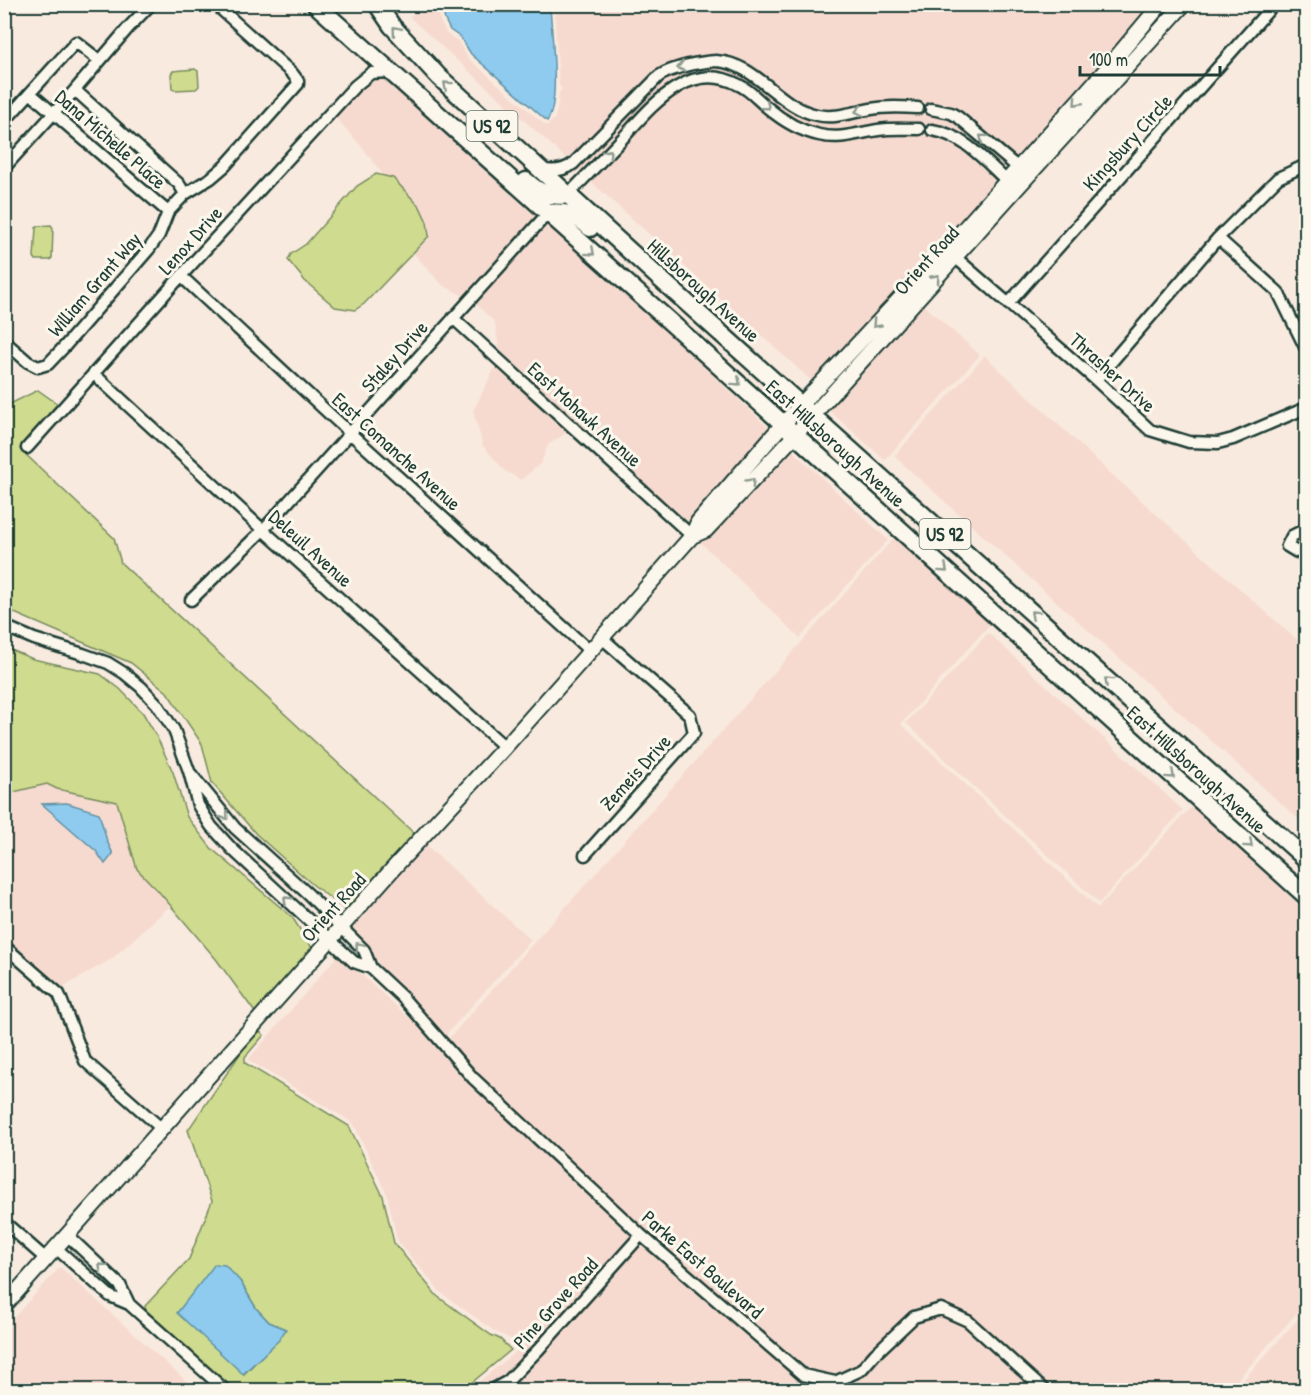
<svg xmlns="http://www.w3.org/2000/svg" width="1311" height="1395" font-family="'Patrick Hand',sans-serif">
<style>
.built{fill:#f6dacf;fill-rule:evenodd}
.green{fill:#cfdb8e;stroke:#778c61;stroke-width:1.5;fill-rule:evenodd}
.water{fill:#8fcbef;stroke:#6292a4;stroke-width:1.5}
.lines{fill:none;stroke-linecap:round;stroke-linejoin:round}
.street-casing{stroke:#1f3d34;stroke-width:15}
.secondary-casing{stroke:#1f3d34;stroke-width:18}
.primary-casing{stroke:#1f3d34;stroke-width:21}
.street{stroke:#fbf7ec;stroke-width:10}
.secondary{stroke:#fbf7ec;stroke-width:14}
.primary{stroke:#fbf7ec;stroke-width:16}
.oneway{stroke:#8d9a90}
.labels{text-anchor:middle;dominant-baseline:central;stroke-width:6;stroke-linejoin:round;paint-order:stroke}
.shield{fill:#fbf7ec;stroke:#61756b;stroke-width:1.5}
.shield-label{font-size:18px;font-weight:bold;fill:#1f3d34}
.street-label{font-size:20px;fill:#1f3d34;stroke:#fbf7ec}
</style>
<rect width="100%" height="100%" fill="#f9eadf"/>
<filter id="ink" filterUnits="userSpaceOnUse"><feTurbulence type="fractalNoise" baseFrequency=".0167" numOctaves="2"/><feDisplacementMap in="SourceGraphic" scale="12" xChannelSelector="R" yChannelSelector="G"/><feConvolveMatrix kernelMatrix="1 2 1 2 8 2 1 2 1" color-interpolation-filters="sRGB"/></filter>
<g filter="url(#ink)">
<path class="built" d="M422,5H440L439,12L440,21L447,34L458,41L468,58L545,125H548L555,118L558,106L559,93L562,89L559,86L554,5H1154L1018,160L962,113L953,108L927,103L892,102L841,110L817,109L797,102L751,67L732,59L716,56L678,62L667,65L656,71L648,78L569,161L409,17Z
M715,66L727,69L745,76L784,107L799,115L813,120L840,121L874,114L891,112L925,114L948,118L955,122L1011,168L1006,173L969,140L957,131L950,127L930,124H891L875,125L841,132L823,131L814,128L798,122L785,114L773,105L747,83L740,78L722,73L713,72L686,77L670,85L640,111L582,173L576,168L655,85L669,75L698,68Z
M387,77L541,214L466,297L442,285L413,253L425,241L393,178L384,176L362,147L334,116L358,89L372,78Z
M712,82L734,88L741,92L766,114L785,126L801,135L819,141L841,142L890,134L929,135L948,139L962,148L999,181L944,243L814,383L589,180L647,118L675,93L688,87Z
M548,220L771,430L691,527L500,354L495,323L474,302Z
M920,302L980,355L885,460L825,407Z
M984,355L1107,470L1306,648V826L894,456L983,358Z
M496,365L569,431L548,445L541,463L521,480L505,471L483,446L473,411Z
M790,448L888,540L800,638L697,539Z
M895,537L991,623L901,724L1098,908L1192,806L1306,911V1303L1238,1379L1250,1390H469L524,1345L494,1331L440,1292L397,1240L387,1194L353,1123L248,1060L339,954L441,1047Z
M988,633L1183,810L1099,903L906,723Z
M47,784L57,789L117,801L137,869L171,905L113,958L62,988L5,939L4,794ZM43,804L107,841L113,854L105,863L96,851Z
M424,843L531,940L444,1037L408,995L375,967L368,946L349,926Z
M60,1267L196,1390H5V1327Z
M1306,1310V1390H1257L1244,1379Z"/>
<path class="green" d="M195,69L198,71L199,86L196,89L175,90L172,89L171,74L173,71Z
M376,174L393,178L420,207L427,222L429,236L364,304L355,310L335,307L305,281L288,260L291,254L306,244L357,186Z
M51,225L53,228L52,258L50,260H36L34,257L36,228L38,226Z
M38,390L59,405L20,449L114,538L121,563L417,836L348,912L312,884L256,834L212,783L202,744L167,692L131,663L5,609L4,407Z
M4,647L33,659L100,674L120,689L143,713L156,735L173,772L187,817L212,849L292,917L314,951L257,1015L216,959L160,893L137,869L117,802L57,789L47,784L5,794Z
M257,1029L264,1035L245,1057V1063L349,1126L383,1196L394,1243L437,1296L491,1335L500,1339L511,1350L463,1390H233L146,1311L145,1306L189,1259L212,1201L188,1130ZM240,1281L256,1308L269,1322L285,1329L278,1340L244,1374Z"/>
<path class="water" d="M445,5H550C551,29 561,104 547,121L471,54L461,38L450,30L445,20L443,12Z
M67,803L99,813L107,841L113,854L105,864L96,851L42,804Z
M215,1264L225,1265L240,1281L256,1308L269,1322L286,1329L279,1340L243,1374L177,1313Z"/>
<g class="lines">
<defs>
<path id="street" d="M1305,4L1306,6
M75,90L179,184L185,194
M30,93L168,212
M931,109L951,113L958,117L1023,172
M4,122L76,42L100,61
M932,130C965,135 988,164 1011,185
M4,168L75,90L129,27L151,4
M541,169C553,172 563,171 573,164L659,76C670,69 681,67 693,64C701,63 709,61 716,61C757,63 778,107 817,115C835,119 853,112 871,109C887,106 902,107 918,108
M568,195C586,176 604,158 622,139C651,107 689,58 739,85C750,90 758,100 768,108C782,120 801,131 819,135C840,140 858,133 878,130C891,128 905,129 919,129
M1218,238L1278,292L1306,349
M955,257L1096,380L1150,430L1189,442L1218,443L1233,439L1306,408
M181,276L350,433L591,652
M1008,304L1274,4
M453,318L692,536
M4,341L28,362L38,367L48,364L65,346L149,249L159,235L168,212L185,194L211,178L225,166L298,84V81L292,73L215,4
M94,374L263,530L505,747
M1096,380L1218,238L1278,178L1306,165
M27,448L181,276L355,86L371,73L389,72
M1306,529L1292,536L1287,546L1297,552L1306,548
M191,600L263,530L548,213
M4,626L34,639L83,654L108,663L124,673L141,687L157,704L174,730L189,771L198,805L211,826L232,849L354,962L371,968L404,999L473,1078L641,1235L803,1375L835,1382L861,1370L875,1354L914,1317L941,1309L968,1321L1044,1390
M191,774L235,828L308,894L364,950L371,968
M585,855L694,733L690,715L602,638
M4,946L59,994L85,1061L162,1129
M4,1222L46,1259
M67,1235L120,1285L129,1304
M56,1248L110,1296L129,1304L225,1390
M492,1390L508,1381L539,1349L641,1235"/>
<path id="secondary" d="M692,536L706,530L795,435L1016,189L1184,4
M4,1306L399,862L505,747L692,536L698,522L783,424L948,247L1104,72L1161,4"/>
<path id="primary" d="M315,4L678,329L1306,896
M377,4L392,26L439,77L657,276L1306,859
M526,181C539,193 550,198 568,195
M548,213C567,211 576,215 590,228"/>
</defs>
<use href="#street" class="street-casing"/>
<use href="#secondary" class="secondary-casing"/>
<use href="#primary" class="primary-casing"/>
<use href="#street" class="street"/>
<use href="#secondary" class="secondary"/>
<use href="#primary" class="primary"/>
</g>
<defs><path id="oneway-chevron" d="M-2-3.5L2.5 0L-2 3.5" fill="none" stroke-width="1.6" stroke-linecap="round" stroke-linejoin="round" transform="scale(1.5)"/></defs>
<g class="oneway">
<use href="#oneway-chevron" transform="translate(396 30) rotate(-130)"/>
<use href="#oneway-chevron" transform="translate(681 67) rotate(166)"/>
<use href="#oneway-chevron" transform="translate(447 85) rotate(-138)"/>
<use href="#oneway-chevron" transform="translate(1077 102) rotate(132)"/>
<use href="#oneway-chevron" transform="translate(766 106) rotate(40)"/>
<use href="#oneway-chevron" transform="translate(859 111) rotate(168)"/>
<use href="#oneway-chevron" transform="translate(983 138) rotate(-140)"/>
<use href="#oneway-chevron" transform="translate(608 153) rotate(-47)"/>
<use href="#oneway-chevron" transform="translate(591 252) rotate(42)"/>
<use href="#oneway-chevron" transform="translate(936 278) rotate(-48)"/>
<use href="#oneway-chevron" transform="translate(876 324) rotate(133)"/>
<use href="#oneway-chevron" transform="translate(737 382) rotate(42)"/>
<use href="#oneway-chevron" transform="translate(751 482) rotate(-47)"/>
<use href="#oneway-chevron" transform="translate(944 569) rotate(42)"/>
<use href="#oneway-chevron" transform="translate(1034 614) rotate(-138)"/>
<use href="#oneway-chevron" transform="translate(1108 681) rotate(-138)"/>
<use href="#oneway-chevron" transform="translate(1171 775) rotate(42)"/>
<use href="#oneway-chevron" transform="translate(225 816) rotate(51)"/>
<use href="#oneway-chevron" transform="translate(1249 844) rotate(42)"/>
<use href="#oneway-chevron" transform="translate(287 900) rotate(-137)"/>
<use href="#oneway-chevron" transform="translate(359 946) rotate(-130)"/>
<use href="#oneway-chevron" transform="translate(102 1267) rotate(-137)"/>
</g>
</g>
<g class="labels">
<g class="shield">
<rect x="466.5" y="111" width="51" height="30" rx="4.5"/>
<rect x="919.5" y="519" width="51" height="30" rx="4.5"/>
</g>
<g class="shield-label">
<text x="492" y="126">US 92</text>
<text x="945" y="534">US 92</text>
</g>
<g class="street-label">
<text transform="translate(111 139) rotate(41)">Dana Michelle Place</text>
<text transform="translate(1127 142) rotate(-48)">Kingsbury Circle</text>
<text transform="translate(190 240) rotate(-48)">Lenox Drive</text>
<text transform="translate(926 260) rotate(-48)">Orient Road</text>
<text transform="translate(94 284) rotate(-49)">William Grant Way</text>
<text transform="translate(704 290) rotate(42)">Hillsborough Avenue</text>
<text transform="translate(394 356) rotate(-48)">Staley Drive</text>
<text transform="translate(1113 372) rotate(42)">Thrasher Drive</text>
<text transform="translate(585 414) rotate(42)">East Mohawk Avenue</text>
<text transform="translate(836 443) rotate(42)">East Hillsborough Avenue</text>
<text transform="translate(397 451) rotate(42)">East Comanche Avenue</text>
<text transform="translate(311 548) rotate(42)">Deleuil Avenue</text>
<text transform="translate(1197 769) rotate(42)">East Hillsborough Avenue</text>
<text transform="translate(635 772) rotate(-48)">Zemeis Drive</text>
<text transform="translate(333 907) rotate(-48)">Orient Road</text>
<text transform="translate(703 1264) rotate(41)">Parke East Boulevard</text>
<text transform="translate(555 1303) rotate(-48)">Pine Grove Road</text>
</g>
</g>
<rect width="1311" height="1395" fill="none" stroke="#fbf7ec" stroke-width="24"/>
<rect x="12" y="12" width="1287" height="1371" fill="none" stroke="#1f3d34" stroke-width="2" filter="url(#ink)"/>
<path d="M1080 66v9h140v-9" fill="none" stroke="#1f3d34" stroke-width="3"/>
<text x="1089" y="66" font-size="18" fill="#1f3d34" stroke="#fbf7ec" stroke-width="4.5" paint-order="stroke">100 m</text>
</svg>
